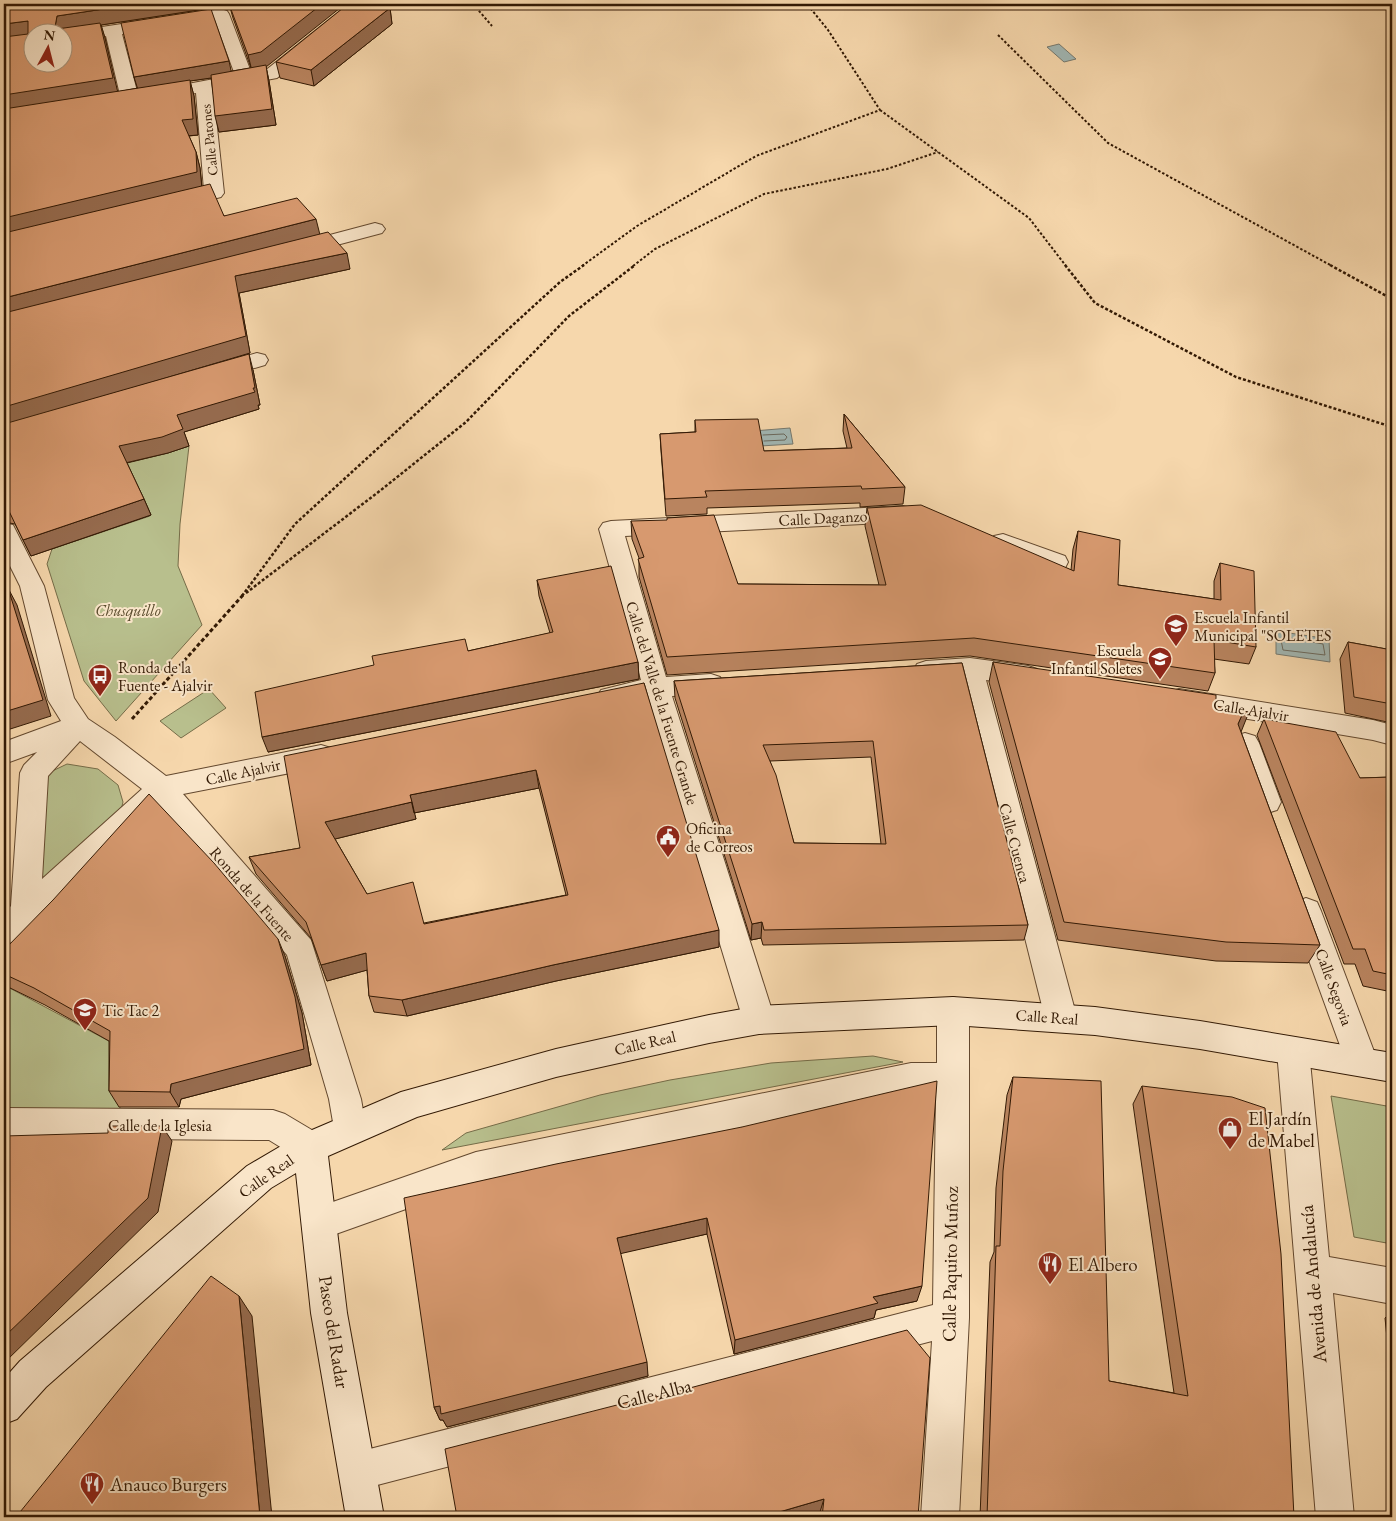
<svg xmlns="http://www.w3.org/2000/svg" width="1396" height="1521" font-family="'EB Garamond',serif">
<style>
.green{fill:#b8bf8d;stroke:#756c48}
.water{fill:#a1b7b4;stroke:#75786e}
.lines{fill:none;stroke-linecap:round;stroke-linejoin:round}
.shore{stroke:#6a685c;stroke-width:1}
.street-casing{stroke:#63482e;stroke-width:2}
.secondary-casing{stroke:#321904;stroke-width:2}
.path-far2{stroke:#321904;stroke-width:2;stroke-dasharray:2.5 2;stroke-linecap:butt}
.path-far1{stroke:#321904;stroke-width:2.5;stroke-dasharray:3 2;stroke-linecap:butt}
.path{stroke:#321904;stroke-width:3;stroke-dasharray:4 2.5;stroke-linecap:butt}
.street{fill:#f9e5c9;fill-rule:evenodd}
.secondary{fill:#f9e5c9;fill-rule:evenodd}
.wall{fill:#b9845f;stroke:#321904;fill-rule:evenodd}
.shaded-wall{fill:#966b4e;stroke:#321904}
.building{fill:#d7996f;stroke:#321904;fill-rule:evenodd}
.labels{text-anchor:middle;dominant-baseline:central;stroke-width:4;stroke-linejoin:round;paint-order:stroke}
.far-street-label{font-size:14px;fill:#321904;stroke:#f9e5c9}
.street-label{font-size:16px;fill:#321904;stroke:#f9e5c9}
.park-label{font-size:16px;font-style:italic;fill:#5a4b2d;stroke:#f9e5c9}
.poi-label{font-size:16px;fill:#321904;stroke:#f9e5c9;text-anchor:start}
.near-poi-label{font-size:19px;fill:#321904;stroke:#f9e5c9;text-anchor:start}
.near-street-label{font-size:19px;fill:#321904;stroke:#f9e5c9}
</style>
<rect width="100%" height="100%" fill="#f6d7ac"/>
<filter id="stains"><feTurbulence type="fractalNoise" baseFrequency=".004" numOctaves="4"/><feColorMatrix values="0 0 0 0 .2 0 0 0 0 .09 0 0 0 0 .02 0 0 0 .5 -.17"/></filter>
<radialGradient id="worn" r=".72"><stop offset=".6" stop-color="#630" stop-opacity="0"/><stop offset="1" stop-color="#630" stop-opacity=".3"/></radialGradient>
<path class="green" d="M189,446L180,524L178,566L202,625L116,721L84,681L47,564L52,549L150,516L125,463Z
M209,689L226,708L181,738L160,721Z
M67,764L98,769L118,785L123,802L119,818L44,886L37,878L42,776Z
M4,985L120,1047V1117L4,1116Z
M873,1056L903,1062L442,1150L466,1133L600,1095L670,1080L771,1063Z
M1331,1096L1392,1107V1244L1354,1237Z"/>
<path class="water" d="M1059,44L1076,59L1064,62L1047,47Z
M790,428L793,444L744,447L741,432Z
M1276,631L1329,639L1330,662L1276,654Z"/>
<g class="lines">
<path class="shore" d="M763,435L784,434L787,437L785,440L764,441
M1284,637L1323,644L1325,655L1283,650L1281,640Z"/>
<defs>
<path id="street" d="M349,4H367L277,78L213,90L224,193L221,197L178,208L171,206L168,202L171,198L204,190L196,93L156,100L150,99L147,95L150,91L156,90L235,75L215,20L122,34L139,99L136,103L130,104L124,103L121,99L106,36L62,43V33L221,9L227,11L229,14L251,72L266,70Z
M375,223L382,225L385,229L382,233L299,255L292,253L289,249L292,245Z
M257,353L265,355L268,360L265,365L216,379L208,377L205,372L208,367Z
M903,506L911,508L915,514L911,520L903,522L625,536L666,677L711,674L720,677L724,684L720,691L711,694L672,696L775,1020L770,1030L759,1034L748,1030L743,1020L646,699L610,707L601,704L597,697L601,690L641,680L599,529L603,523L611,521Z
M4,523L13,525L44,586L74,698L88,719L115,737L166,776L321,745L331,748L335,756L331,764L321,767L183,794L311,940L361,1099L366,1128L362,1139L350,1143L338,1139L334,1128L329,1099L287,955L160,806L91,872L15,941L4,945V913L11,906L20,773L24,765L37,752L4,764V742L61,721L48,700L20,586L4,554ZM80,741L142,789L42,879L48,776Z
M1003,534L1065,556L1068,562L1065,568L1056,571L994,548L991,542L994,536Z
M970,658L1028,666L1037,669L1041,676L1037,683L1028,686L986,680L1077,1018L1072,1028L1061,1032L1050,1028L1045,1018L960,678L926,681L917,678L913,671L917,664L926,661Z
M1179,689L1373,720L1392,725V745L1373,740L1170,706L1166,699L1170,692Z
M1245,733L1255,736L1259,743L1281,802L1277,810L1267,813L1257,810L1253,802L1231,743L1235,736Z
M1306,898L1317,902L1321,911L1378,1062L1373,1072L1362,1076L1351,1072L1346,1062L1291,911L1295,902Z
M953,997L964,1001L969,1011V1318L959,1517H921L932,1341L358,1490L345,1484L339,1471L345,1458L358,1452L933,1305L936,1093H911L476,1184L319,1240L307,1235L302,1223L307,1211L476,1152L911,1063H937V1011L942,1001Z
M1293,1037L1304,1041L1309,1051L1329,1257L1392,1268V1304L1333,1293L1354,1517H1316L1277,1051L1282,1041Z
M4,1108L273,1110L285,1114L322,1136L327,1147L322,1158L310,1163L298,1158L269,1140L4,1138Z"/>
<path id="secondary" d="M953,997L1095,1007L1200,1021L1392,1053V1082L1200,1049L1095,1035L953,1025L759,1034L709,1043L556,1077L417,1117L328,1156L347,1313L384,1517H346L311,1313L296,1173L271,1188L46,1387L17,1419L4,1424V1379L20,1361L247,1166L298,1136L401,1092L556,1049L709,1015L759,1006Z"/>
</defs>
<use href="#street" class="street-casing"/>
<use href="#secondary" class="secondary-casing"/>
<path class="path-far2" d="M473,4L492,26
M998,35L1108,143L1332,266
M880,110L1029,218L1066,266
M582,266L637,226L756,156L880,110L828,30L807,4
M633,266L655,249L764,194L887,169L938,152"/>
<path class="path-far1" d="M1065,265L1095,303L1236,377L1392,427
M1330,265L1392,299
M246,593L381,490L466,422L569,316L635,265
M242,596L295,524L560,282L584,265"/>
<path class="path" d="M132,719L243,595"/>
<use href="#street" class="street"/>
<use href="#secondary" class="secondary"/>
</g>
<path class="wall" d="M4,4L205,9L101,25L105,38L117,92L138,88L134,77L232,71L251,68L233,18L229,4L266,67L269,81L276,125L219,132L211,78L190,81L194,96L198,135L189,136L196,152L200,168L202,186L224,216L319,234L350,269L239,293L250,353L221,362L253,370L260,405H258L259,409L184,432L189,446L168,453L127,463L144,499L151,515L31,556L15,524L4,522Z
M390,8L392,24L314,86L280,78L276,62Z
M844,414L905,487L903,504L860,507V503L707,508V514L666,516L661,451L660,434L695,432V420L764,451L847,448L843,431Z
M867,508L1071,570L1073,549L1078,531L1118,585L1214,599V581L1220,563L1256,647L1249,664L1214,659L1215,673L1208,691L970,656L667,675L639,577V558L632,539L631,521L738,584L879,585L865,526Z
M537,580L638,662L639,679L268,752L468,651L550,633L539,596Z
M1348,642L1392,650V723L1345,713L1340,659Z
M993,662L1216,706L1241,732L1320,945L1308,963L1216,961L1058,940L989,682Z
M962,663L1028,925L1024,940L763,945L761,938L751,940L675,698L674,681ZM871,757L881,844L794,843L770,761Z
M644,683L719,947L556,981L407,1016L374,1012L369,996L367,970L327,981L311,938L256,874L249,857L300,848ZM539,788L566,895L424,923L367,894L335,839L416,819L414,813Z
M1264,719L1360,778L1392,777V992L1363,986L1355,964H1344L1257,735Z
M4,950L285,956L302,1013L311,1065L181,1099L179,1107H119L109,1091V1041L45,1005L4,985Z
M1013,1077L1109,1381L1174,1393L1133,1104L1142,1086L1294,1517H980L990,1262L994,1252L996,1188L1007,1095Z
M742,1127L917,1301L876,1310L874,1318L734,1354L707,1234L620,1253L648,1376L447,1427L443,1420H440L434,1407Z
M1392,1311V1389L1385,1318Z
M656,1397L918,1517H819V1515L457,1517Z"/>
<path class="shaded-wall" d="M137,4H204L205,9L101,25L105,38L118,93L4,112V95L62,32L55,27L57,16Z
M322,4H345L266,67L269,81L276,125L219,132L215,116L252,71L248,55Z
M390,8L392,24L314,86L311,70Z
M28,21L32,34L4,41V24Z
M229,61L232,75L190,81L194,96L198,135L186,136L138,90L134,77Z
M196,152L200,168L202,189L4,236V218Z
M316,219L320,235L4,316V298Z
M347,253L350,269L239,293L250,353L4,426V407L235,276Z
M249,354L253,370L260,405H258L259,409L184,432L189,446L168,453L125,463L119,446L177,415L253,388Z
M144,499L151,515L31,556L23,540Z
M4,557L7,565L4,566Z
M8,588L17,605L51,716L4,731Z
M638,662L639,679L268,752L262,737Z
M1249,712L1241,732L1229,744L1242,715Z
M536,770L539,788L414,813L410,795Z
M412,802L416,819L331,840L325,822Z
M762,922L761,938L751,940L752,924Z
M719,930V947L556,981L407,1016L402,1000L553,965Z
M278,939L285,956L302,1013L311,1065L181,1099L179,1107L170,1092L171,1084Z
M366,953L371,969L327,981L321,965Z
M162,1126L172,1141L158,1212L4,1363V1337Z
M707,1218V1234L619,1254L617,1238Z
M922,1286L917,1301L876,1310L874,1318L734,1354L735,1340L873,1297Z
M239,1296L252,1316L272,1517H260Z
M647,1362L648,1376L447,1427L443,1420H440L434,1407Z
M824,1499L819,1515L813,1517H762Z"/>
<path class="building" d="M4,4H137L57,16L55,27L57,29L100,23L113,78L4,95V37L28,34V21L4,24ZM32,32H62V62H32Z
M229,4H322L261,52L248,55Z
M348,4H370L390,8L311,70L276,62Z
M211,9L229,61L134,77L121,23Z
M266,65L272,109L215,116L211,75Z
M190,80L193,119L182,120L196,152L197,172L4,218V109Z
M210,184L224,216L297,198L316,219L4,298V233Z
M328,232L347,253L235,276L246,336L4,407V313Z
M249,354L255,388H253L255,392L177,415L183,429L162,437L119,446L144,499L23,540L7,507H4V424Z
M844,414L905,487L862,489L861,486L705,491L707,497L665,499L660,434L696,432L695,420L758,419L764,451L852,448Z
M921,505L1074,571L1078,531L1120,540L1118,585L1221,600L1220,563L1254,571L1256,647L1214,640L1215,673L974,638L667,657L638,559L644,557L631,521L667,520V518L714,515L738,584L886,585L867,508Z
M611,566L638,662L262,737L255,692L374,665L372,656L465,639L468,651L553,632L537,580Z
M4,582L8,588L43,700L4,712Z
M1348,642L1392,650V704L1354,697Z
M993,662L1216,695V706L1249,712L1242,715L1238,724L1320,945L1226,942L1064,922Z
M962,663L1028,925L764,930L762,922L752,924L674,681ZM873,741L886,844L794,843L776,775L763,745Z
M644,683L719,930L553,965L402,1000L369,996L366,953L321,965L306,922L249,857L300,848L284,756ZM536,770L568,895L424,924L413,882L367,894L325,822L412,802L410,795Z
M1264,719L1336,732L1360,778L1392,777V975L1373,971L1365,949H1353Z
M149,794L214,863L278,939L295,997L304,1049L171,1084L170,1092L109,1091L110,1031L34,988L4,974V950L53,900Z
M1013,1077L1101,1081L1109,1381L1188,1396L1142,1086L1232,1097L1265,1108L1281,1254L1294,1517H987L996,1246H1000L1003,1171Z
M937,1081L922,1286L873,1297L878,1303L735,1340L707,1218L617,1238L647,1362L441,1414L440,1406L434,1407L404,1198L556,1164L742,1127Z
M108,1126H162L148,1198L4,1337V1136L108,1133Z
M211,1276L239,1296L260,1517H16Z
M907,1330L930,1358L918,1517H822L824,1499L762,1517H457L445,1449L656,1395V1397Z"/>
<defs>
<symbol id="school-pin" viewBox="-11 -11 22 30"><path d="M0 17L-7.5 6A9.5 9.5 0 1 1 7.5 6Z" fill="#8f2418" stroke="#f9e5c9"/><path d="M0-5L7-2L0 1L-7-2ZM-4 1L0 2.5L4 1V4Q0 6-4 4Z" fill="#fff"/></symbol>
<symbol id="bus-pin" viewBox="-11 -11 22 30"><path d="M0 17L-7.5 6A9.5 9.5 0 1 1 7.5 6Z" fill="#8f2418" stroke="#f9e5c9"/><path d="M-5-6H5V4H4V6H2V4H-2V6H-4V4H-5ZM-3.5-4V0h7V-4ZM-3.5 1.2v1.5H-2V1.2ZM2 1.2v1.5H3.5V1.2Z" fill="#fff"/></symbol>
<symbol id="civic-pin" viewBox="-11 -11 22 30"><path d="M0 17L-7.5 6A9.5 9.5 0 1 1 7.5 6Z" fill="#8f2418" stroke="#f9e5c9"/><path d="M-.6-6.5H3V-4.5H.6V-3L4-1V1h2V6H-6V1h2V-1L-.6-3ZM-1.2 2.5V6h2.4V2.5Z" fill="#fff"/></symbol>
<symbol id="shop-pin" viewBox="-11 -11 22 30"><path d="M0 17L-7.5 6A9.5 9.5 0 1 1 7.5 6Z" fill="#8f2418" stroke="#f9e5c9"/><path d="M-5-2.5h2.3a2.7 3.5 0 0 1 5.4 0H5L5.5 6h-11ZM-1.5-2.5h3a1.5 2.3 0 0 0-3 0Z" fill="#fff"/></symbol>
<symbol id="restaurant-pin" viewBox="-11 -11 22 30"><path d="M0 17L-7.5 6A9.5 9.5 0 1 1 7.5 6Z" fill="#8f2418" stroke="#f9e5c9"/><path d="M-5-6h1v4h1v-4h1v4h1v-4h1v5L-1.5 .5V6h-2V.5L-5-1ZM5-6V6H3V1.5H1.5Q1.5-4 5-6Z" fill="#fff"/></symbol>
</defs>
<g fill-rule="evenodd">
<use href="#school-pin" x="1162" y="612" width="28" height="38"/>
<use href="#school-pin" x="1146" y="645" width="28" height="38"/>
<use href="#bus-pin" x="86" y="662" width="28" height="38"/>
<use href="#civic-pin" x="654" y="823" width="28" height="38"/>
<use href="#school-pin" x="71" y="996" width="28" height="38"/>
<use href="#shop-pin" x="1216" y="1115" width="28" height="38"/>
<use href="#restaurant-pin" x="1036" y="1250" width="28" height="38"/>
<use href="#restaurant-pin" x="78" y="1470" width="28" height="38"/>
</g>
<g class="labels">
<g class="far-street-label">
<text transform="translate(209 140) rotate(-96)">Calle Patones</text>
</g>
<g class="street-label">
<text transform="translate(823 518) rotate(-3)">Calle Daganzo</text>
<text transform="translate(662 703) rotate(73)">Calle del Valle de la Fuente Grande</text>
<text transform="translate(1251 710) rotate(9)">Calle Ajalvir</text>
<text transform="translate(243 772) rotate(-12)">Calle Ajalvir</text>
<text transform="translate(1015 843) rotate(75)">Calle Cuenca</text>
<text transform="translate(252 894) rotate(49)">Ronda de la Fuente</text>
<text transform="translate(1334 987) rotate(70)">Calle Segovia</text>
<text transform="translate(1047 1017) rotate(4)">Calle Real</text>
<text transform="translate(645 1043) rotate(-13)">Calle Real</text>
<text x="160" y="1125">Calle de la Iglesia</text>
<text transform="translate(266 1176) rotate(-35)">Calle Real</text>
</g>
<g class="park-label">
<text x="128" y="610">Chusquillo</text>
</g>
<g class="poi-label">
<text x="1194" y="617">Escuela Infantil<tspan x="1194" dy="18">Municipal "SOLETES</tspan></text>
<text x="1142" y="650" text-anchor="end">Escuela<tspan x="1142" dy="18">Infantil Soletes</tspan></text>
<text x="118" y="667">Ronda de la<tspan x="118" dy="18">Fuente - Ajalvir</tspan></text>
<text x="686" y="828">Oficina<tspan x="686" dy="18">de Correos</tspan></text>
<text x="102" y="1010">Tic Tac 2</text>
</g>
<g class="near-poi-label">
<text x="1248" y="1118">El Jardín<tspan x="1248" dy="22">de Mabel</tspan></text>
<text x="1068" y="1264">El Albero</text>
<text x="110" y="1484">Anauco Burgers</text>
</g>
<g class="near-street-label">
<text transform="translate(950 1264) rotate(-89)">Calle Paquito Muñoz</text>
<text transform="translate(1313 1284) rotate(-95)">Avenida de Andalucía</text>
<text transform="translate(334 1332) rotate(81)">Paseo del Radar</text>
<text transform="translate(654 1394) rotate(-14)">Calle Alba</text>
</g>
</g>
<rect width="1396" height="1521" fill="none" stroke="#f6d7ac" stroke-width="20"/>
<rect x="5" y="5" width="1386" height="1511" fill="none" stroke="#321904" stroke-width="2.5"/>
<rect x="10" y="10" width="1376" height="1501" fill="none" stroke="#321904"/>
<g transform="translate(48 48) rotate(7)"><circle r="24" fill="#f9e5c9" stroke="#a9937a"/>
<path d="M0-4L9 19L0 12L-9 19Z" fill="#8f2418"/>
<text y="-8" font-size="14" font-weight="bold" text-anchor="middle" fill="#321904">N</text>
</g>
<rect width="100%" height="100%" filter="url(#stains)"/>
<rect width="100%" height="100%" fill="url(#worn)"/>
</svg>
